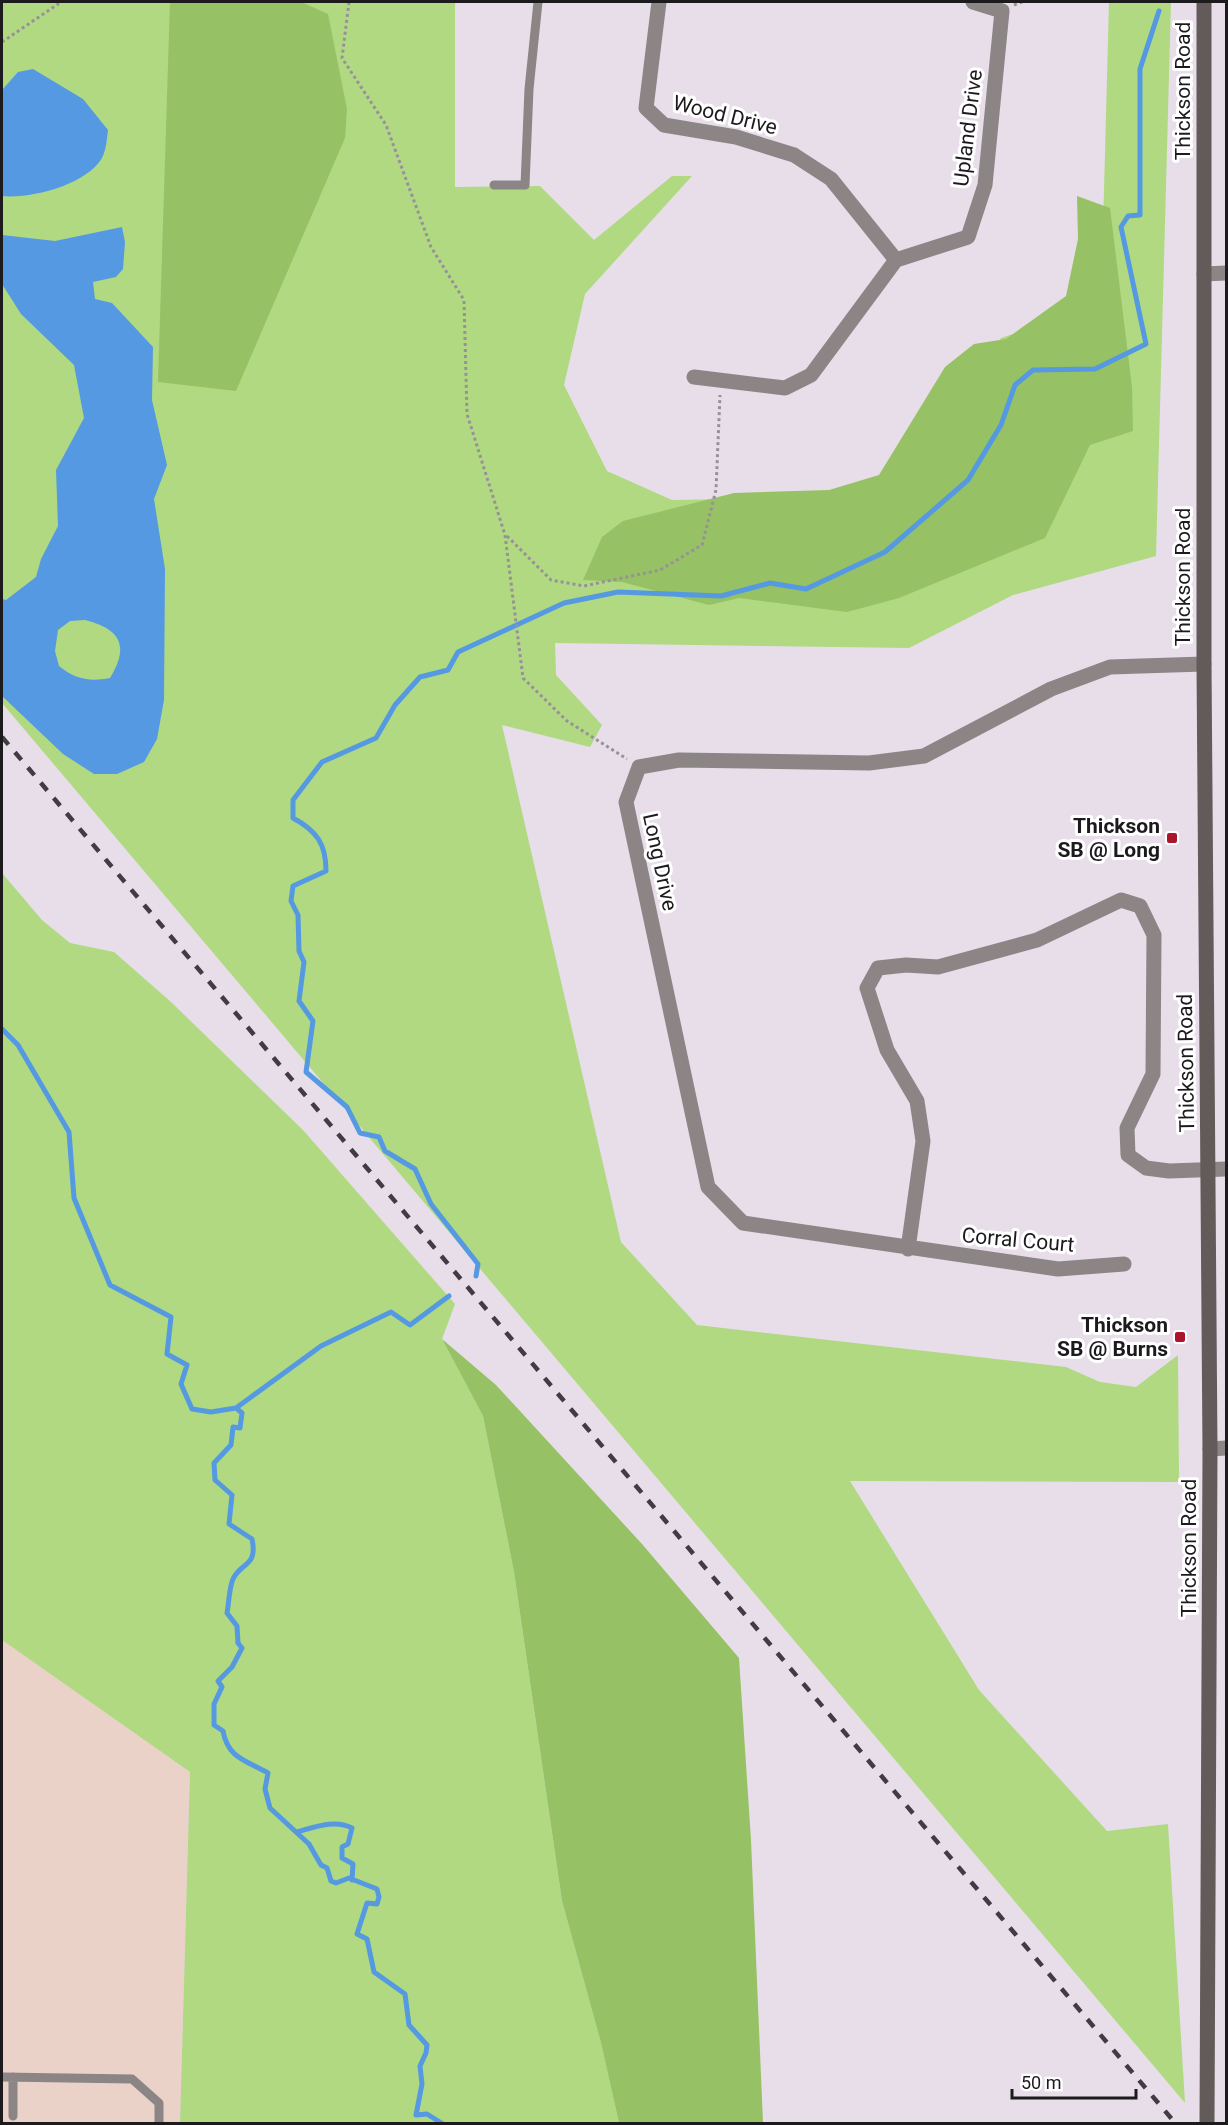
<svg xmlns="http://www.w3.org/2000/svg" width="1228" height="2125" font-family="Roboto,sans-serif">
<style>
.industrial{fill:#ebd2c9}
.green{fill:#b0d982}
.forest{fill:#96c164}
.water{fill:#5599e2;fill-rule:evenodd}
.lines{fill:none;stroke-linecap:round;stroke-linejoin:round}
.stream{stroke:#5599e2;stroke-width:5}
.path{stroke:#979199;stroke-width:3;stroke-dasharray:3 3;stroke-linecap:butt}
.service{stroke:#8c8585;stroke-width:9}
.minor{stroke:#8c8585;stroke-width:15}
.tertiary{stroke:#8c8585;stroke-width:15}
.secondary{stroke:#635a5a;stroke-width:15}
.rail{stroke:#403c41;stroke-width:4.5;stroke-dasharray:10 10;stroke-linecap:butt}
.poi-dot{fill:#aa142d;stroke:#fff;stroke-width:2}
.labels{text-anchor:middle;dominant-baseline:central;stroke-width:6;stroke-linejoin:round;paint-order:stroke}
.street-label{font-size:21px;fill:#1d1a1e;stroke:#fff}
.poi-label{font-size:21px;font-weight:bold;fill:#1d1a1e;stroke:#fff;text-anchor:end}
</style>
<rect width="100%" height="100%" fill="#e7deea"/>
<path class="industrial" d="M2,1640L190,1772L180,2123H2Z"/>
<path class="green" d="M2,2H455V187L540,186L594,240L672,176H692L585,294L564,385L607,471L672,500L871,497L943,419L1001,338L1101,304L1109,2H1171L1156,556L1013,595L909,648L555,643L556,675L602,725L590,747L502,725L621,1242L697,1325L1066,1367L1100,1382L1136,1387L1178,1355L1179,1482L850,1481L979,1690L1107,1831L1168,1824L1185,2103L2,703Z
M2,873L42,920L70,943L114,952L170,1001L303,1130L455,1304L442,1339L483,1416L514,1572L562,1901L601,2043L619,2123H180L190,1772L2,1640Z"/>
<path class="forest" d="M170,2H301L328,14L347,109L345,138L236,391L158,382Z
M1077,196L1110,208L1132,387L1133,431L1090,445L1045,538L899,598L847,612L739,598L709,605L622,582L583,580L602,537L623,521L734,493L829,490L879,475L945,367L974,344L1006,339L1066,296L1078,239Z
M442,1339L496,1385L642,1544L739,1658L751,1840L763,2123H619L601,2043L562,1901L514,1572L483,1416Z"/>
<path class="water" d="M33,69L83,99L108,130C107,138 106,151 102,158C86,185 31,199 2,196V90L18,72Z
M122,227L125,242L123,269L116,277L93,282L95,299L112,303L153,347L152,400L167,465L154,499L165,569L164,700L157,739L144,762L117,774H94L63,754L2,696V599L6,600L36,577L41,559L58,526L56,470L84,418L74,365L21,314L2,284V235L55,241ZM85,620C120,629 130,645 110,678C89,682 75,679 59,666L55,651L58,630L70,621Z"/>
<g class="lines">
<path class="stream" d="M2,1029L18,1045L69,1132L74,1198L110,1285L171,1317L167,1354L187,1365L181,1384L192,1409L211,1412L236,1408L242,1413L240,1428L233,1427L231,1445L214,1463L215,1480L232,1495L229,1524L252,1539C258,1567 241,1562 233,1579C229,1588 229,1603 227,1613L237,1626L238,1643L242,1648L232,1667L218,1681L222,1687L214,1704V1725L223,1731C228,1758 245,1760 268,1773L265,1789L270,1808L309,1844L321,1865L327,1868L331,1881L336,1883L349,1878L377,1889L379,1897L377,1904L367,1903L357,1934L367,1939L374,1972L405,1994L409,2025L427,2045L426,2053L420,2066L422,2084L416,2115L427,2114L443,2124
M476,1276L478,1264L431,1204L415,1169L385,1151L379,1137L360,1133L347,1107L306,1072L313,1021L299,1001L304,962L299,951L298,915L291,901L293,886L326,871C326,844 317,831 293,818V800L322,762L376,738L395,705L420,677L448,670L458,652L564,603L618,592L721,596L770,583L806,589L885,552L968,480L1001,425L1015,385L1033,370L1095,369L1146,344L1121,227L1128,216L1140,215V69L1159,11
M236,1408L321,1346L391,1312L410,1325L449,1296
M297,1832C315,1827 335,1819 352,1828L348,1844L342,1847V1858L353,1864L352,1880"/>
<path class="path" d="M349,2L342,58L386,125L431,247L464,300L467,414L505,535L523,678L567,721L627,759
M1014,5L1022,2
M2,42L61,2
M507,536L551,580L584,586L660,570L702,545L716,490L720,395"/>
<path class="service" d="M494,185H525L529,89L538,2
M2,2077L132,2079L159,2103V2124
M13,2077V2116"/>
<path class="minor" d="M659,2L646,108L664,125L736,137L794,155L831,179L896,260
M896,260L968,237L985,185L1002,11L973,2
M1204,274L1226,273
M694,377L785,388L811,375L896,260
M908,1249L923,1141L917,1101L887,1050L867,988L878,968L906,965L938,967L1037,940L1121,900L1140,906L1154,935L1153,1074L1127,1128L1128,1155L1146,1168L1169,1171L1226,1169
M1124,1264L1058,1269L743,1223L708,1187L626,802L639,767L679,760L869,763L924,756L1051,689L1110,667L1204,664"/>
<path class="tertiary" d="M1210,1449L1226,1448"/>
<path class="secondary" d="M1204,2V664L1210,1449L1207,2124"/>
<path class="rail" d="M2,737L1176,2124"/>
</g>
<g class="poi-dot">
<rect x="1166" y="832" width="12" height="12" rx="3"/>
<rect x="1174" y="1331" width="12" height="12" rx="3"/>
</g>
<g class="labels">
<g class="street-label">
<text transform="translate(1183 91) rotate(-90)">Thickson Road</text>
<text transform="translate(725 115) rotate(14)">Wood Drive</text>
<text transform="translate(968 128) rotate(-83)">Upland Drive</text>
<text transform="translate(1183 577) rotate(-90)">Thickson Road</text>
<text transform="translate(660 862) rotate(78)">Long Drive</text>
<text transform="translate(1186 1063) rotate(-91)">Thickson Road</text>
<text transform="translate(1018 1240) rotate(5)">Corral Court</text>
<text transform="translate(1189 1548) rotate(-90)">Thickson Road</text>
</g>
<g class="poi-label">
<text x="1160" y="826">Thickson<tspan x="1160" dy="24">SB @ Long</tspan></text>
<text x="1168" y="1325">Thickson<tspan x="1168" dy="24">SB @ Burns</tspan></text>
</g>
</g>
<rect width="1228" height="2125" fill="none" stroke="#1d1a1e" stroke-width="6"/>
<path d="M1012 2089v9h124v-9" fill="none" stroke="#1d1a1e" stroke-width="3"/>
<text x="1021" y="2089" font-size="18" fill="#1d1a1e" stroke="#ffffff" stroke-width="4.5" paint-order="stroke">50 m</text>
</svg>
